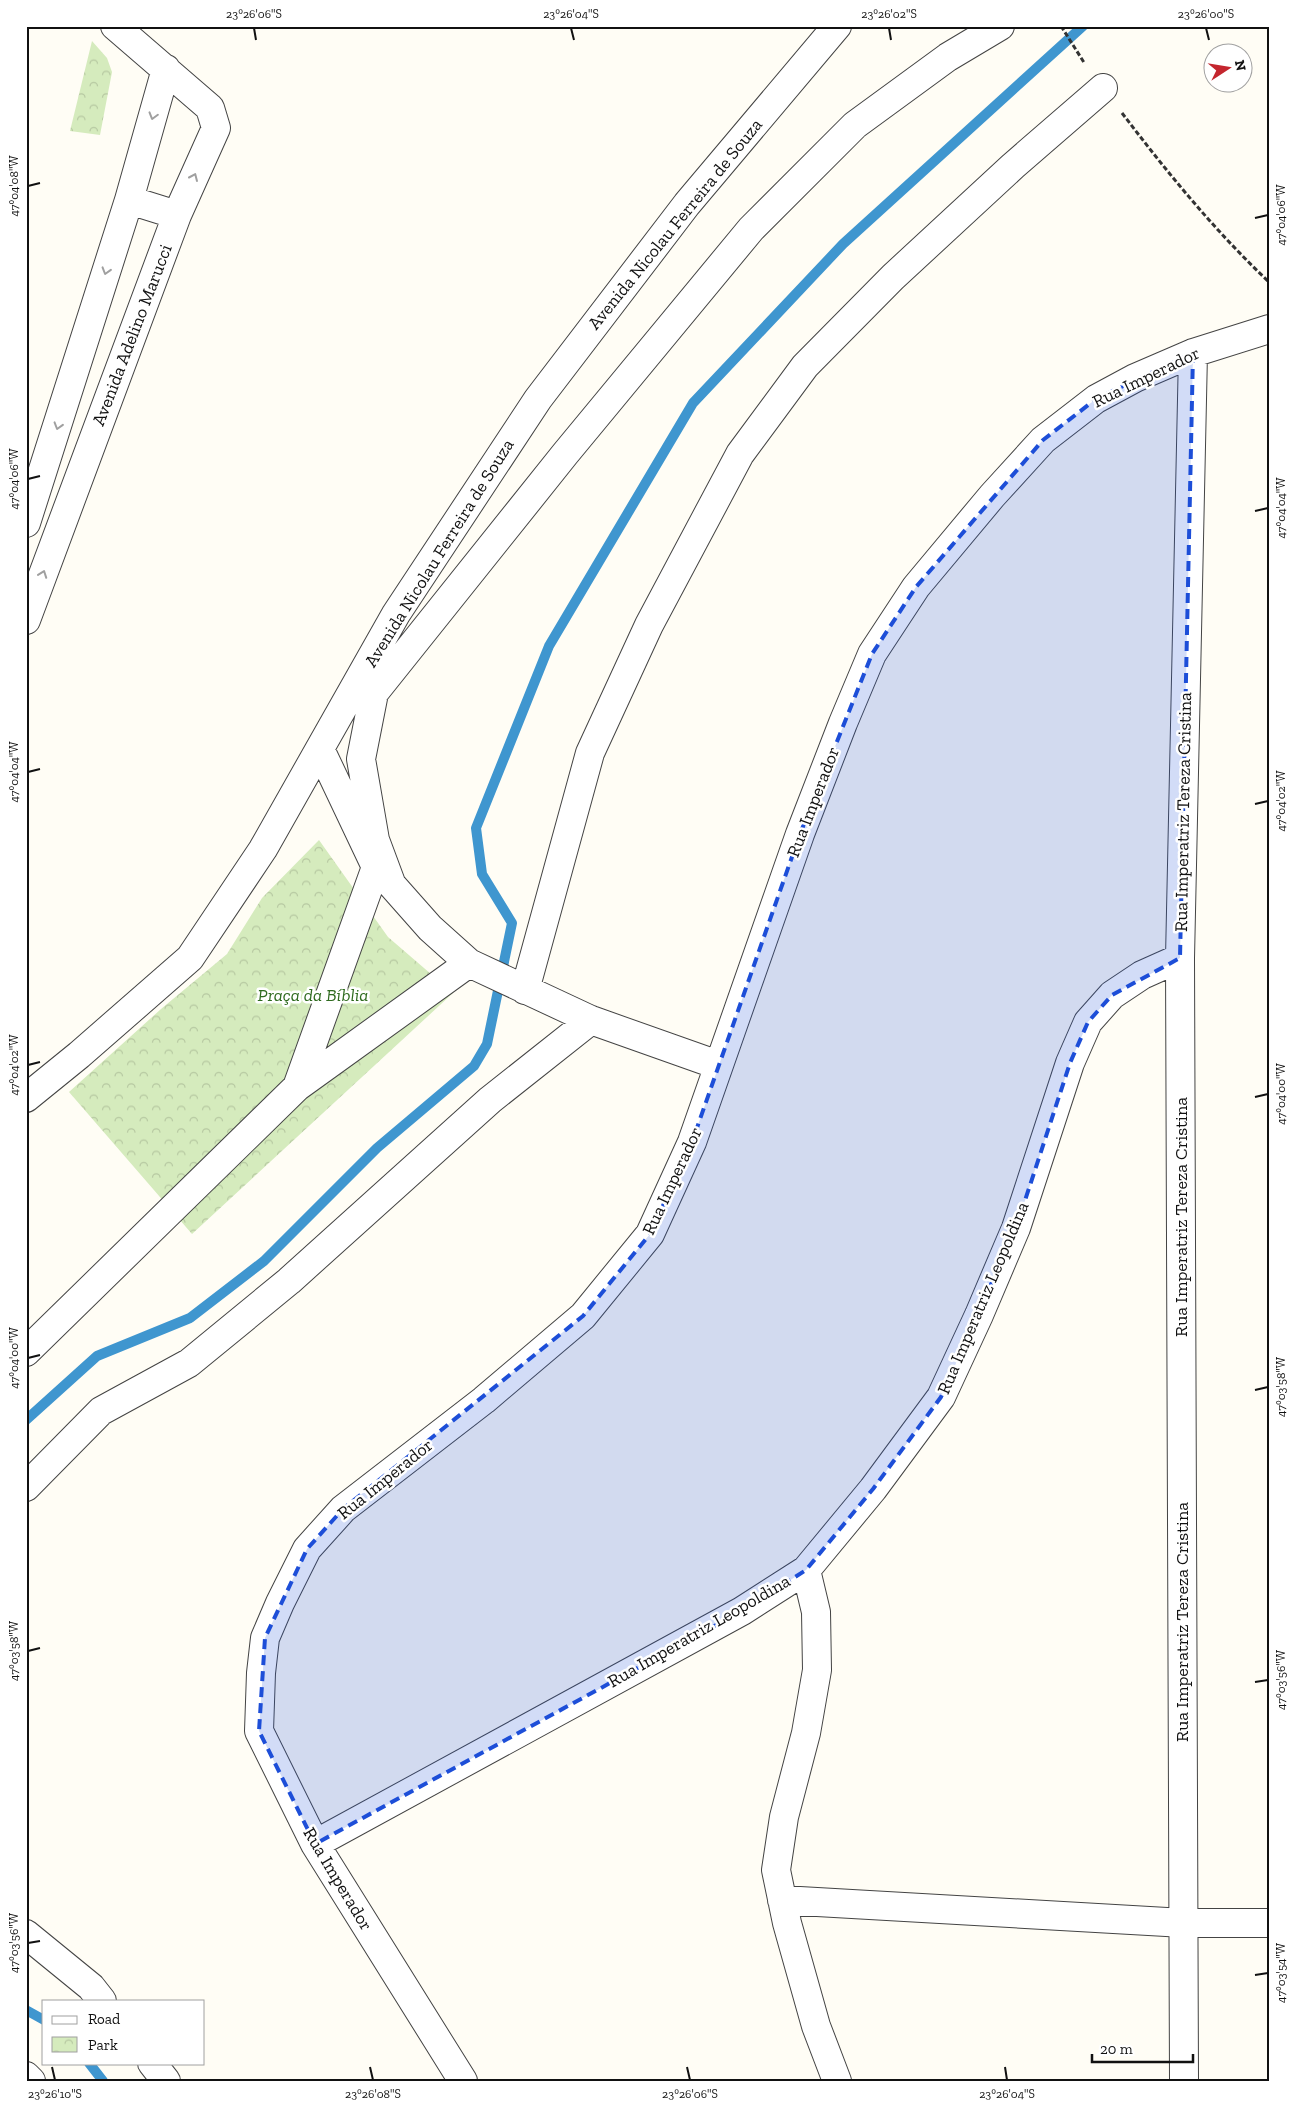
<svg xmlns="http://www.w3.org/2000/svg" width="1295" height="2107" font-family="'Zilla Slab',serif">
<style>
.park{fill:url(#park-crowns)}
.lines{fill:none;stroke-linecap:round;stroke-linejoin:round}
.stream{stroke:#3f96cf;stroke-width:10}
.minor-casing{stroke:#444;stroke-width:30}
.path{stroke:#333;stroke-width:3;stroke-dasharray:5 2.5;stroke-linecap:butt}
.minor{stroke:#fff;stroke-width:28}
.oneway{stroke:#a0a0a0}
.marked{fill:#1d4ed8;fill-opacity:0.2;stroke:#1d4ed8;stroke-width:4;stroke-dasharray:10 6;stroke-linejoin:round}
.ticks{fill:none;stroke:#111;stroke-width:2}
.labels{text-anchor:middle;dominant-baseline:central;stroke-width:5;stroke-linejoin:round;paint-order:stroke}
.street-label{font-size:18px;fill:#111;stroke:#fff}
.park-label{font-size:18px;font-style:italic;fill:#2f6b1f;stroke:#fff}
.neatline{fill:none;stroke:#111;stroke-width:2}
.ticks-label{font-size:12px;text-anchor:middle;fill:#111}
</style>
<defs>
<pattern id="park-crowns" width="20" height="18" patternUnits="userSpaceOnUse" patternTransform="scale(1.25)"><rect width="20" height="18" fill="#d5ebbd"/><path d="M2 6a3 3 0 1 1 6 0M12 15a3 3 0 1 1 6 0" fill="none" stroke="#b6c8a1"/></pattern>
</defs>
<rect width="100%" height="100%" fill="#fffdf5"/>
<path class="park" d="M92,41L107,58L112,72L100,135L70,131Z
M319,840L388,937L453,993L192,1234L69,1092L161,1009L227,954L262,898Z"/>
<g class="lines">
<path class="stream" d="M26,1420L97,1356L190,1318L264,1261L377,1148L474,1066L487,1044L512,923L482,874L476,828L549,646L693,403L843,244L1083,26
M26,2010L44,2020
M89,2063L103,2081"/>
<defs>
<path id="minor" d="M129,200L177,215
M26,523L129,200L166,69
M26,620L177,215L216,128L210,108L115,26
M320,749L376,867L430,928L469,963L591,1020L718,1065
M391,883L375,840L361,759L374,693L565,454L751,229L855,125L948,57L1000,26
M525,990L590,753L649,625L740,454L805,366L893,277L1013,166L1103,88
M297,1087L376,867
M26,1098L79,1055L190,958L263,849L396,614L538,399L687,204L837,26
M26,1352L297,1087L469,963
M26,1487L101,1411L189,1363L289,1281L490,1100L591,1020
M806,1570L816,1612L817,1670L806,1733L784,1817L776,1870L787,1923L816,2026L837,2081
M315,1844L742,1611L806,1570L873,1489L941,1397L979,1315L1016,1228L1070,1063L1088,1022L1112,995L1142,975L1180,958
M782,1900L1184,1923H1269
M26,1934L91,1987L102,2001
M152,2063L166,2081
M26,2076L31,2081
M463,2081L315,1844L259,1731L261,1673L265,1638L280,1603L307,1549L343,1509L484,1400L583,1316L650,1234L692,1142L800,834L843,723L872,654L916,587L992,496L1043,440L1096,399L1135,378L1193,353L1269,329
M1184,2081L1180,958L1193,353"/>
</defs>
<use href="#minor" class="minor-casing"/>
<path class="path" d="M1061,26L1085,64
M1122,113C1167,172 1214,230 1269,282"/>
<use href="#minor" class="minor"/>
</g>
<defs><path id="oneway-chevron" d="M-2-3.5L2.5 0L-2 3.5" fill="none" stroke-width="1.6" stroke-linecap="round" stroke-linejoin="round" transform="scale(1.25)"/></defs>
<g class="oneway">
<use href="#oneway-chevron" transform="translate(153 116) rotate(106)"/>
<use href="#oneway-chevron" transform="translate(194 177) rotate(-66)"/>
<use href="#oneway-chevron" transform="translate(106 271) rotate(107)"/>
<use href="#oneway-chevron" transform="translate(58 426) rotate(107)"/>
<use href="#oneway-chevron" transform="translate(43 574) rotate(-70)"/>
</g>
<path class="marked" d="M1193,353L1180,958L1112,995L1088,1022L1070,1063L1016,1228L941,1397L873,1489L806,1570L742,1611L315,1844L259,1731L265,1638L307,1549L343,1509L583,1316L650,1234L692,1142L800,834L872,654L916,587L1043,440L1096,399Z"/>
<path class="ticks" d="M254,28L256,40M571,28L574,40M889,28L891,40M1206,28L1209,40M28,186L40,183M1255,218L1268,215M28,479L40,476M1255,511L1268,508M28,772L40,769M1255,804L1268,801M28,1065L40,1062M1255,1097L1268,1094M28,1358L40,1355M1255,1390L1268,1387M28,1651L40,1648M1255,1682L1268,1680M28,1943L40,1941M1255,1975L1268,1973M52,2067L55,2080M370,2067L373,2080M687,2067L690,2080M1005,2067L1007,2080"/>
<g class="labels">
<g class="street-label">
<text transform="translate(675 224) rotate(-51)">Avenida Nicolau Ferreira de Souza</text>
<text transform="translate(132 335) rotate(-69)">Avenida Adelino Marucci</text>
<text transform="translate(1146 377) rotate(-26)">Rua Imperador</text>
<text transform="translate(439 553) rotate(-58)">Avenida Nicolau Ferreira de Souza</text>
<text transform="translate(813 802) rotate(-69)">Rua Imperador</text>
<text transform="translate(1183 812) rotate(-89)">Rua Imperatriz Tereza Cristina</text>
<text transform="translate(672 1181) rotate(-65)">Rua Imperador</text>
<text transform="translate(1181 1217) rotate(-90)">Rua Imperatriz Tereza Cristina</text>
<text transform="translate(983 1298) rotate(-67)">Rua Imperatriz Leopoldina</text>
<text transform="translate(385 1479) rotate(-39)">Rua Imperador</text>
<text transform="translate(1182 1622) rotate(-90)">Rua Imperatriz Tereza Cristina</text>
<text transform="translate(699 1631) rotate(-30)">Rua Imperatriz Leopoldina</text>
<text transform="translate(338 1879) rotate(59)">Rua Imperador</text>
</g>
<g class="park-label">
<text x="313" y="995">Praça da Bíblia</text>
</g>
</g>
<rect width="1295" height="2107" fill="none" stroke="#ffffff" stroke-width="55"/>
<rect x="42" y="2000" width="162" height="65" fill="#ffffff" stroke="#a0a0a0"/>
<rect x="52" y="2016" width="25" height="8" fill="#ffffff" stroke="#a0a0a0"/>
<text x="88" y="2024" font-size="15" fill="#111111">Road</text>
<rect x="52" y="2037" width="25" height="15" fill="url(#park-crowns)" stroke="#a0a0a0"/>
<text x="88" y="2050" font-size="15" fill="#111111">Park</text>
<g transform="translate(1228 68) rotate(78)"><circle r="24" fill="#ffffff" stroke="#a0a0a0"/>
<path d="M0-4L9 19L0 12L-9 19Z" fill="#c4262e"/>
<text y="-8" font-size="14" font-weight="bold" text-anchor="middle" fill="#111111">N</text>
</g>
<path d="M1092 2054v8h101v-8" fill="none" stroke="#111111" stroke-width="2.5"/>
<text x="1100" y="2054" font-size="15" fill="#111111" stroke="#ffffff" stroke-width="4" paint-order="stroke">20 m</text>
<rect x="28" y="28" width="1240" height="2052" class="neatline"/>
<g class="ticks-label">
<text x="254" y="18">23°26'06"S</text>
<text x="571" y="18">23°26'04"S</text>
<text x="889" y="18">23°26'02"S</text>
<text x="1206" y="18">23°26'00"S</text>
<text transform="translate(14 186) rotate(-90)" y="4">47°04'08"W</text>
<text transform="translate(1281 215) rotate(-90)" y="4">47°04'06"W</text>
<text transform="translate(14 479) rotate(-90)" y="4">47°04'06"W</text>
<text transform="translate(1281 508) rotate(-90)" y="4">47°04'04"W</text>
<text transform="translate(14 772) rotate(-90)" y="4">47°04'04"W</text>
<text transform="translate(1281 801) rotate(-90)" y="4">47°04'02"W</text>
<text transform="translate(14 1065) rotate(-90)" y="4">47°04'02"W</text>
<text transform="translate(1281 1094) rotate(-90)" y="4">47°04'00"W</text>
<text transform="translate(14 1358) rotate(-90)" y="4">47°04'00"W</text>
<text transform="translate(1281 1387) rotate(-90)" y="4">47°03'58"W</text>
<text transform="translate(14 1651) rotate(-90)" y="4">47°03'58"W</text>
<text transform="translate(1281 1680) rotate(-90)" y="4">47°03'56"W</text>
<text transform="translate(14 1943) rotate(-90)" y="4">47°03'56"W</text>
<text transform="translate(1281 1973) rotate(-90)" y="4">47°03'54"W</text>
<text x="55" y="2098">23°26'10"S</text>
<text x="373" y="2098">23°26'08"S</text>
<text x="690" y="2098">23°26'06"S</text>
<text x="1007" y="2098">23°26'04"S</text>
</g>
</svg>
